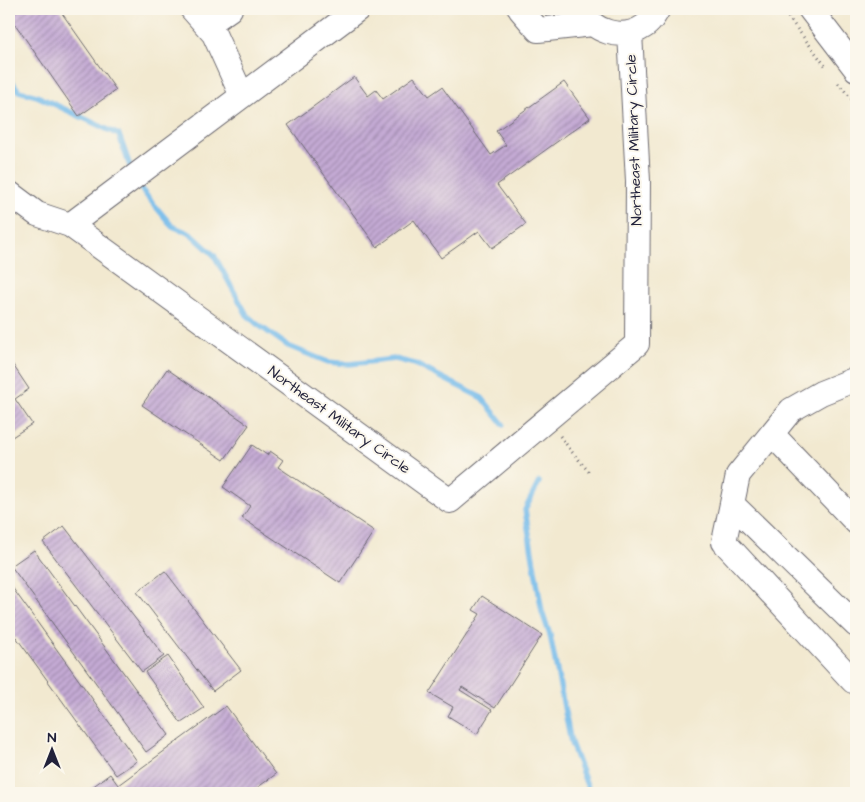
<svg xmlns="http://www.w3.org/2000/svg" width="865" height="802" font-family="'Architects Daughter',sans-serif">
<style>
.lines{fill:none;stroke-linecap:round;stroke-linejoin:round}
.stream{stroke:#72baea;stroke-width:5.5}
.building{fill:url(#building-hatch)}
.minor-casing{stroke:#6b686f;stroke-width:26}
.path{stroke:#6b686f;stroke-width:3;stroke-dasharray:1 4;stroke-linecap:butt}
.minor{stroke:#fff;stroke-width:24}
.labels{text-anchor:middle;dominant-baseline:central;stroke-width:4;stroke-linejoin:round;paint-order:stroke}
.street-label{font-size:15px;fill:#22223b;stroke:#fbf7ec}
</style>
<defs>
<pattern id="building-hatch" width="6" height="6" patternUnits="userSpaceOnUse" patternTransform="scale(1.25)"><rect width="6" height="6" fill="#c4aad4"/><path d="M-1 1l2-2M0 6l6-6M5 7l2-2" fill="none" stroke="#9f8aad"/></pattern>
</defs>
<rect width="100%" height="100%" fill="#fbf7ec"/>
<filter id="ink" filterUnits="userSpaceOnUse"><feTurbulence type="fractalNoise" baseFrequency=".02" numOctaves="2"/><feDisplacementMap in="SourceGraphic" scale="10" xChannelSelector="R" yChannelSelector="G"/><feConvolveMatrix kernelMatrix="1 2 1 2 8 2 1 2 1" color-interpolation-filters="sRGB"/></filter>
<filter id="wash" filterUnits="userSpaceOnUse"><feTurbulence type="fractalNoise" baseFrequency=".0096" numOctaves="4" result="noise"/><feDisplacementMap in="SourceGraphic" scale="20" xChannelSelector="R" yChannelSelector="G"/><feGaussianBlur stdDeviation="1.12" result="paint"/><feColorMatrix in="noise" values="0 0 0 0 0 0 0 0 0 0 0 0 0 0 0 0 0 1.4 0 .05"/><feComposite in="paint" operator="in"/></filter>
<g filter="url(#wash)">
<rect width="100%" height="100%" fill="#f2e9d0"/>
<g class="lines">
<path class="stream" d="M9,77L19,91L37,96L119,135L132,172
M136,183L172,226L191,234L214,255L247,315L257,324L288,346L328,362L349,364L395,359L415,364L482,398L503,424
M539,482L525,510L542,612L550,635L571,743L590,793"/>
</g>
<g id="blocks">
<path class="building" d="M9,9H59L116,90L79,116L15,24L11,26L9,23Z
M354,77L368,96L376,90L383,99L414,77L429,96L442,87L491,155L506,145L496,131L564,82L590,118L497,185L526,224L492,248L479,231L441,258L414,220L377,247L288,125Z
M9,359L29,389L15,399L32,424L9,439Z
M167,369L249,425L224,460L142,405Z
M252,445L267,455L270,451L283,460L278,467L374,531L340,583L242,518L250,506L223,487Z
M64,526L164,656L142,672L43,542Z
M34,550L169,735L146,752L11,566Z
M165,571L241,670L213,691L137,592Z
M9,583L137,761L116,775L16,637L10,641L9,639Z
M482,596L542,635L495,708L462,687L460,690L492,710L477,734L448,716L453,707L429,693L480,614L473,610Z
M168,656L204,708L181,723L145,672Z
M226,706L276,774L250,793H84L110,774L118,785Z"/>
</g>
</g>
<g filter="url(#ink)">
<use href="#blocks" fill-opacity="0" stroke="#6b686f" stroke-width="1"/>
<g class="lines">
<defs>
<path id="minor" d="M192,9L214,34L242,96
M520,9L538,30L593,24
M582,9C591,32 622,41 643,27C650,23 654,16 658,9
M810,9L856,69
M207,25L230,9
M9,193L37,214L70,225L450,501L637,344L638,181L630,33
M70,225L358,9
M856,379L821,393L791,410L738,475L724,542L853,681H856
M772,434L856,522
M732,504L856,625"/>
</defs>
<use href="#minor" class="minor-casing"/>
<path class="path" d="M782,9L827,68
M838,83L856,104
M560,436L572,452L590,473"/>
<use href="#minor" class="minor"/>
</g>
</g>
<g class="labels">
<g class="street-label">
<text transform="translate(634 140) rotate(-92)">Northeast Military Circle</text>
<text transform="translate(339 420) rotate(36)">Northeast Military Circle</text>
</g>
</g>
<rect width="865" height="802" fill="none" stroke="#fbf7ec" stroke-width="30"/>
<g transform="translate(52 750)" stroke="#fbf7ec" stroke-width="4" paint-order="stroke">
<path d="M0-4L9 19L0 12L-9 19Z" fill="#22223b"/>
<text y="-8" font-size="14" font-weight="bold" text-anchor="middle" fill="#22223b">N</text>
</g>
</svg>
